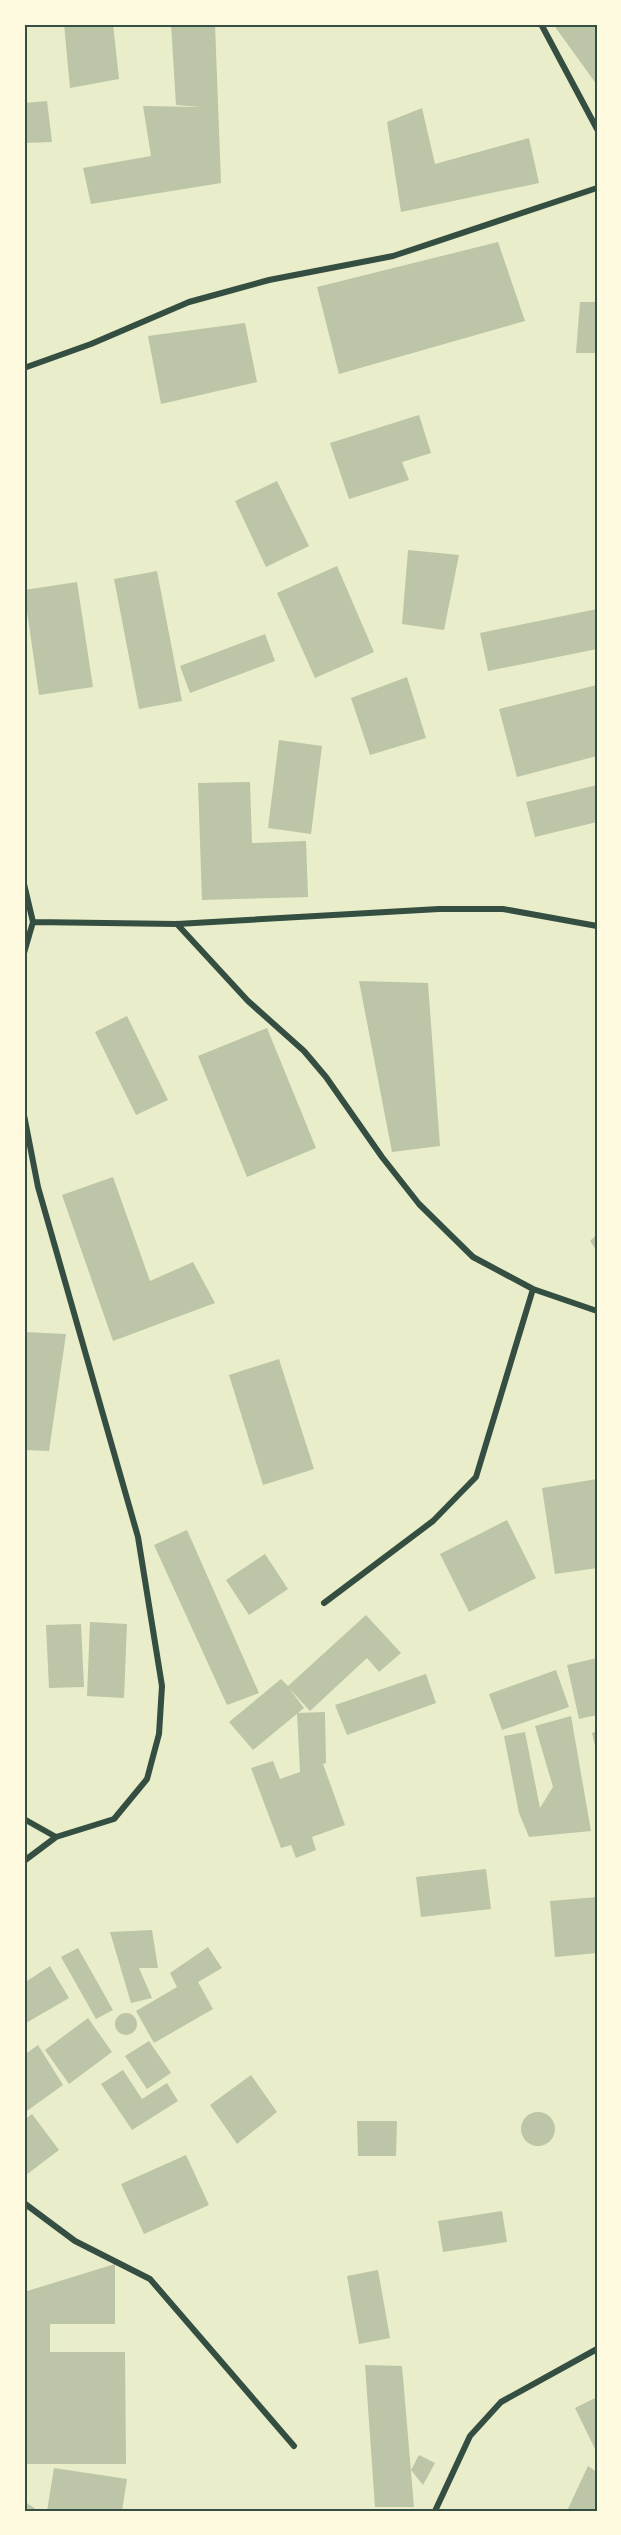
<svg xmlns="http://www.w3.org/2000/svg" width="621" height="2535" font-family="Lato,sans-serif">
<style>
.building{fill:#bcc5a7}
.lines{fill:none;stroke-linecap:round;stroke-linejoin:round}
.minor{stroke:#344e41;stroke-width:6}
.neatline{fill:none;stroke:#344e41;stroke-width:2}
</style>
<rect width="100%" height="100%" fill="#e9edc9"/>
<path class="building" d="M64,24H113L119,79L70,88Z
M171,24H215L221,183L91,204L83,168L151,156L143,106L201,107L176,105Z
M553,24H597V85Z
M47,101L52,142L24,143V103Z
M422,108L435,164L529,138L539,183L401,212L387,122Z
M498,242L525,321L339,374L317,287Z
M580,302H597V353H576Z
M245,323L257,382L161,404L148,336Z
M419,415L431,453L402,462L409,480L349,499L330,443Z
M277,481L309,546L266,567L235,501Z
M408,550L459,555L444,630L402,624Z
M337,566L374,652L315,678L277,593Z
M157,571L182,701L139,709L114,579Z
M77,582L93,687L39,695L24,590Z
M597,609V649L488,671L480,633Z
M265,634L275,661L190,693L180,666Z
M407,677L426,738L370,755L351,698Z
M597,685V756L517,777L499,709Z
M279,740L322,746L311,834L268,828Z
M250,782L252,843L306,841L308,897L202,900L198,783Z
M597,785V822L535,837L526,802Z
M359,981L428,983L440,1146L392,1152Z
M127,1016L168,1100L136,1115L95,1032Z
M267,1028L316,1148L247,1177L198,1056Z
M113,1177L150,1281L193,1262L215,1303L113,1341L62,1195Z
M597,1234V1251L590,1241Z
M24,1332L66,1334L49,1451L24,1450Z
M279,1359L314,1469L263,1485L229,1375Z
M597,1479V1568L555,1574L542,1488Z
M507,1520L536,1578L469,1612L440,1554Z
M187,1530L259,1693L227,1705L154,1545Z
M265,1554L288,1589L249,1615L226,1580Z
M366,1615L401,1653L379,1672L367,1658L310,1711L289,1688L304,1708L253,1750L229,1722L281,1679L288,1686Z
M90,1622L127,1624L124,1698L87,1696Z
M81,1624L84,1687L49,1688L46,1625Z
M597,1658V1715L579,1719L567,1665Z
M556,1670L569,1707L502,1730L489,1694Z
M426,1674L436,1703L347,1735L335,1705Z
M325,1712L326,1763L323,1764L345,1825L312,1837L316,1850L296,1858L291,1845L281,1848L251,1768L273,1761L280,1779L300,1772L297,1713Z
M571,1716L591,1831L529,1837L519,1813L504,1736L525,1732L540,1808L553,1787L535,1726Z
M597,1731V1750H596L592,1733Z
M486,1869L491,1909L421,1917L416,1877Z
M597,1897V1953L555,1957L550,1901Z
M152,1930L158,1968H139L152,1998L131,2003L110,1932Z
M208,1947L222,1968L198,1982L213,2009L154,2043L136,2011L177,1987L170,1973Z
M78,1948L113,2010L96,2019L61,1957Z
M50,1966L69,1998L26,2023L24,2019V1983Z
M115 2024a11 11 0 1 1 22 0a11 11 0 1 1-22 0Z
M88,2018L112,2052L69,2084L45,2050Z
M149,2041L171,2073L147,2089L125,2056Z
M38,2045L63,2085L24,2113V2055Z
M123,2070L142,2099L167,2083L178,2101L132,2130L101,2084Z
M251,2075L277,2112L237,2144L210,2105Z
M521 2129a17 17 0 1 1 34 0a17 17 0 1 1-34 0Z
M32,2114L59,2150L26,2175L24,2120Z
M357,2121H397L396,2156H358Z
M186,2155L209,2205L144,2234L121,2184Z
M502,2211L507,2242L443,2252L438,2221Z
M115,2264V2324H50V2352H125L126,2464H24V2292Z
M378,2270L390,2338L359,2344L347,2276Z
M365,2365L402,2366L414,2507H375Z
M597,2397V2453L575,2408Z
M419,2455L435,2463L423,2485L411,2470Z
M588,2466L597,2472V2511H567Z
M54,2468L127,2479L122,2511H47Z
M24,2501L37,2510L36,2511H24Z"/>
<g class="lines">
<path class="minor" d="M541,24L597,129
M24,368L91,344L189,302L269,280L393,256L597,188
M24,884L33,922L24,953
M33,922L177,924L439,909H503L597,926
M177,924L248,1001L304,1051L326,1077L382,1157L419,1204L473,1257L533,1289L597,1311
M24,1115L38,1187L138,1537L162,1686L159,1734L147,1779L114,1819L56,1837L24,1861
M324,1603L433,1521L476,1477L533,1289
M24,1819L56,1837
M24,2203L75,2241L150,2279L294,2446
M435,2511L470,2436L501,2402L597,2349"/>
</g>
<rect width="621" height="2535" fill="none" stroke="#fefae0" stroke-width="51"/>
<rect x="26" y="26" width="570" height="2484" class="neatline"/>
</svg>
